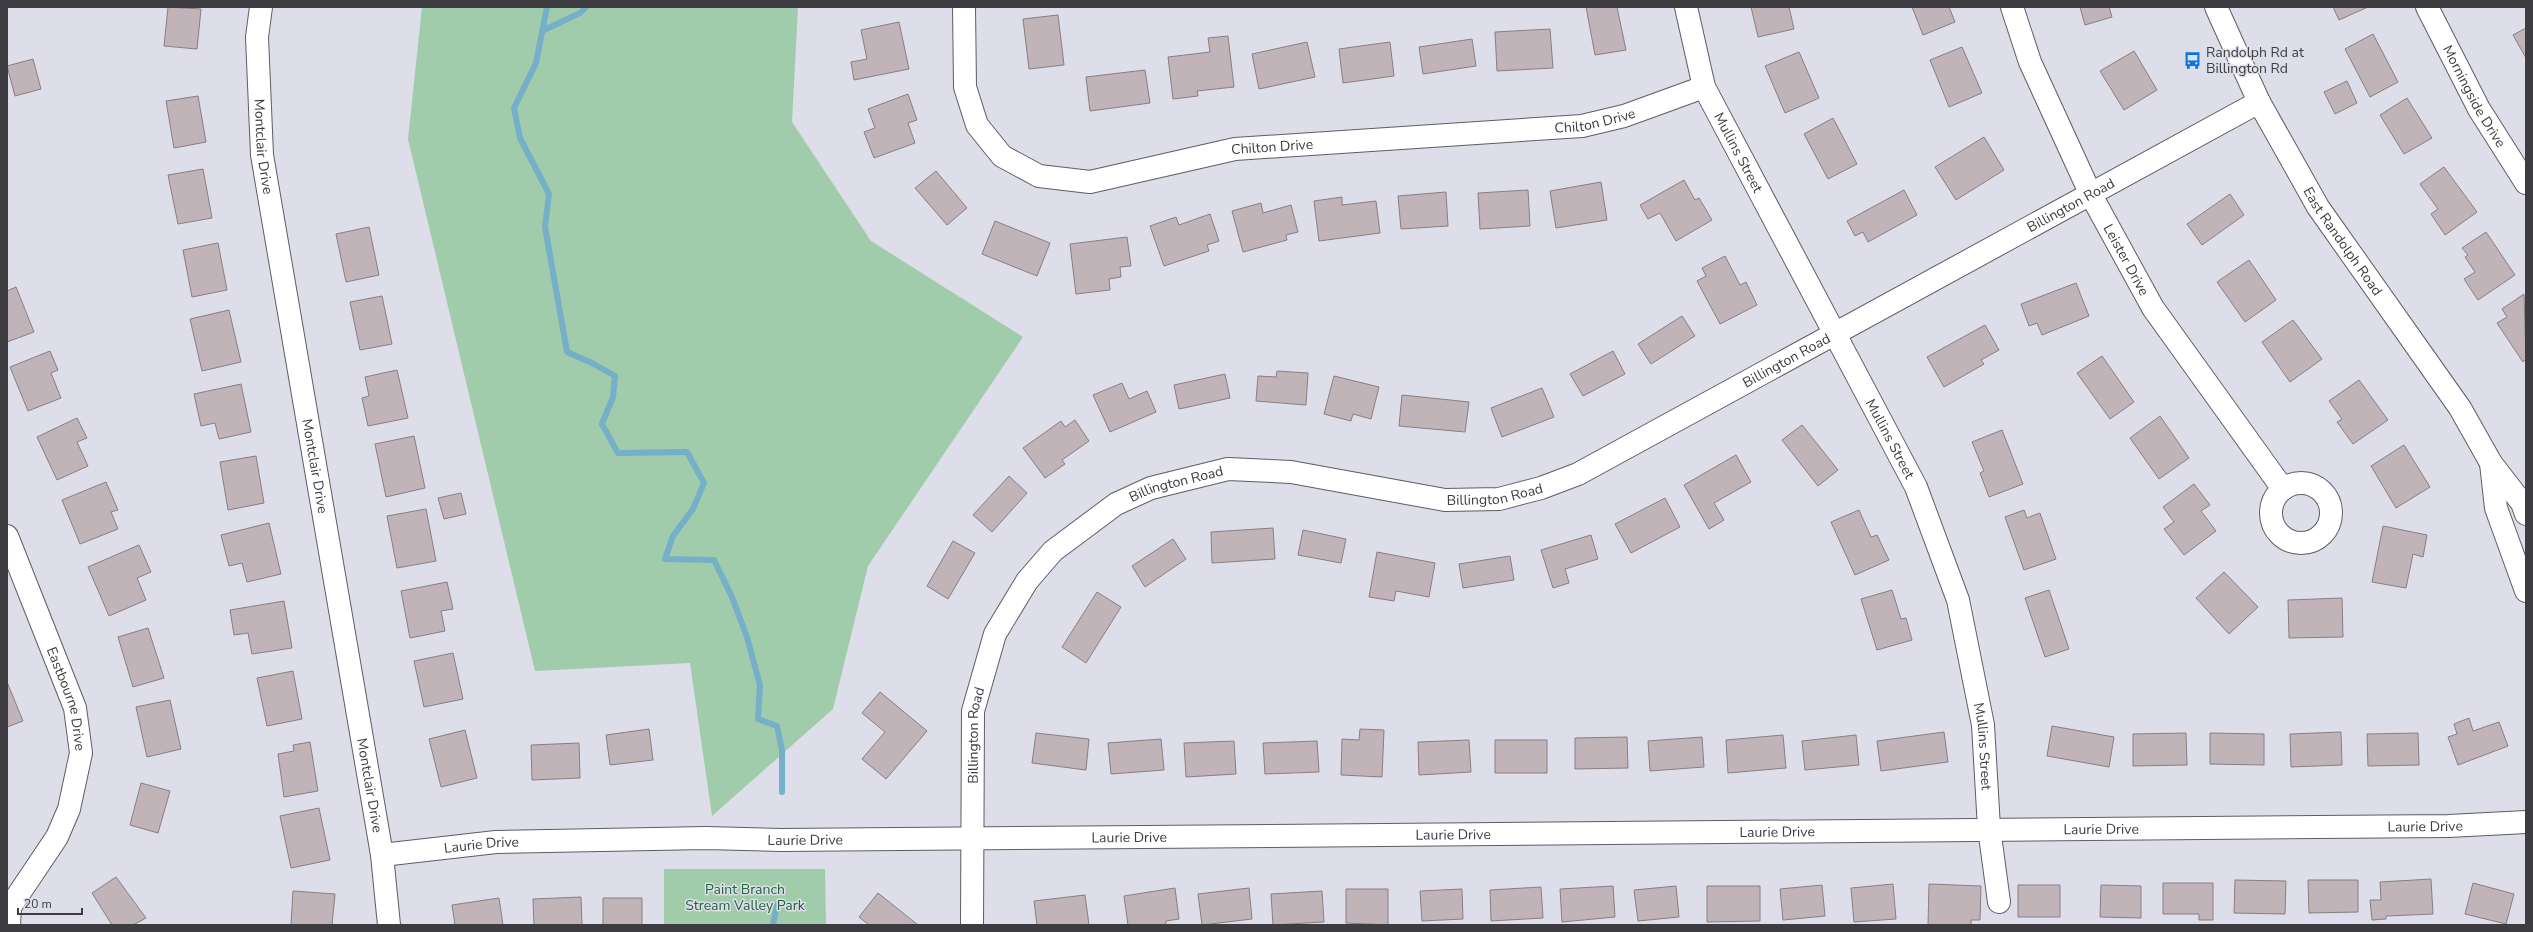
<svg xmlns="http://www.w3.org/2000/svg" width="2533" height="932" font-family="'Nunito Sans',sans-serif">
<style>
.green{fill:#a0ccab}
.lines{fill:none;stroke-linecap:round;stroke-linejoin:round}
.stream{stroke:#75afc8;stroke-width:6}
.building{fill:#c0b4b8;stroke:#897e82}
.street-casing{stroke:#5c5d66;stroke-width:24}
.primary-casing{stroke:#5c5d66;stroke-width:24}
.street{stroke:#fff;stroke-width:22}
.primary{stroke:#fff;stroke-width:22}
.labels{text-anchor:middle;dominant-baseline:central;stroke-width:3;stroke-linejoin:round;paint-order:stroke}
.poi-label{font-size:14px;fill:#3c3c41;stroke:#dddee9;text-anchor:start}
.street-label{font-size:14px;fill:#3c3c41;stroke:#dddee9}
.park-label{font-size:14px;fill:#1e6539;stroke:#dddee9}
</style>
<rect width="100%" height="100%" fill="#dddee9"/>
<path class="green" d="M422,7H798L792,122L871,241L1023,337L868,566L833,709L712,816L690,663L535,671L408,139Z
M664,869H825L826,925H664Z"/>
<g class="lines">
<path class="stream" d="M547,7L536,63L514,108L520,138L549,194L545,227L567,352L592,363L615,376L613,397L602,424L618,453L687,452L704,483L693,509L673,536L665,559L714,560L732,597L747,637L760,685L758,719L777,726L782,750V792
M542,31L580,13L586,7
M773,925L777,905"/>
</g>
<path class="building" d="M168,7L201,9L197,49L164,46Z
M1586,7H1617L1626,50L1595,55Z
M1751,7H1789L1794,29L1758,37Z
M1912,7H1949L1955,22L1923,35Z
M2080,7H2109L2112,17L2085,25Z
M2333,7H2368L2339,20Z
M1058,15L1064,65L1029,69L1023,19Z
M899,22L909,69L854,80L851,62L867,59L861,30Z
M2526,28V58L2513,35Z
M1550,29L1553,68L1497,71L1495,32Z
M2373,34L2398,82L2370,97L2345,49Z
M1228,36L1234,87L1197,91L1198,96L1173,99L1168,57L1210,52L1208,38Z
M1472,39L1476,66L1423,74L1419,47Z
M1307,42L1315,77L1259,89L1252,54Z
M1390,42L1394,76L1343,83L1339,49Z
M1962,47L1982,93L1949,107L1930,60Z
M2134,51L2157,90L2124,110L2100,71Z
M1799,52L1819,98L1785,113L1765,66Z
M33,59L41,89L15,96L7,66Z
M1145,70L1150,103L1090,111L1086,77Z
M2347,81L2357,103L2335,114L2324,92Z
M908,94L917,120L908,123L915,143L874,158L864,132L875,128L868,109Z
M198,96L206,142L174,148L166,101Z
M2407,98L2432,138L2404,154L2380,115Z
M1833,118L1857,164L1828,179L1804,134Z
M1984,137L2004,170L1956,200L1935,167Z
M2444,167L2477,212L2445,235L2431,214L2438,209L2420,184Z
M203,169L212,218L178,224L168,175Z
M936,171L967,208L947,225L915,188Z
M1684,180L1695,200L1699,198L1712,220L1676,241L1660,213L1648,219L1640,205Z
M1601,182L1607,220L1556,228L1550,191Z
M1528,190L1530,226L1480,229L1478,193Z
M1904,190L1917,215L1868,242L1863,232L1855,236L1847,221Z
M1446,192L1448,226L1401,229L1398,196Z
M2230,194L2244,215L2202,245L2187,224Z
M1342,197V205L1376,201L1380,233L1319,241L1314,201Z
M1261,203L1263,213L1291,205L1298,232L1286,235L1287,240L1243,252L1232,211Z
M1210,214L1219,241L1207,245L1209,251L1164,266L1150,226L1176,217L1179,225Z
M995,221L1050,243L1037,276L982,254Z
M369,227L379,275L346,282L336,234Z
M2486,232L2515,275L2478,300L2464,279L2475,272L2465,257L2468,255L2462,248Z
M1127,237L1131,266L1120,267L1121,277L1109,279L1110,290L1076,294L1070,244Z
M218,243L227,290L192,297L183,250Z
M1725,256L1740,285L1746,282L1757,305L1720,324L1697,281L1706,276L1702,268Z
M2249,260L2276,300L2245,322L2217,282Z
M2076,283L2089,316L2042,335L2037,323L2029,326L2021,304Z
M16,287L34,332L7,342V291Z
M2524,294L2526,359L2523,362L2497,323L2507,317L2502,309Z
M382,296L392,344L360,350L350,302Z
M229,310L241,362L202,371L190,319Z
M1682,316L1695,336L1651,364L1638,344Z
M2293,320L2322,359L2290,382L2262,342Z
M1985,325L1999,350L1981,360L1984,364L1944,387L1927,357Z
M50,351L58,370L51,373L61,398L28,411L10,367Z
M1613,351L1625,374L1583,396L1570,374Z
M2102,356L2134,402L2110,419L2077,373Z
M397,370L408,418L368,426L362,398L369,396L365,377Z
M1277,371L1308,373L1306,405L1256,401L1258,376L1276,377Z
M1225,374L1230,398L1179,409L1174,385Z
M1334,376L1379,387L1371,419L1353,414L1351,421L1324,414Z
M2359,380L2388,420L2353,444L2337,422L2342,419L2329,401Z
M1122,383L1129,399L1147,391L1156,412L1110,432L1093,395Z
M241,384L251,432L219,439L215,423L201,426L194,394Z
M1542,388L1554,417L1502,437L1491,408Z
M1402,395L1469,402L1465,432L1399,426Z
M2160,416L2189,458L2159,479L2130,438Z
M77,418L87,438L77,442L88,466L57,480L37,437Z
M1075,420L1089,441L1062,460L1065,464L1045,478L1023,448L1061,421L1065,427Z
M1802,425L1838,470L1818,486L1782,440Z
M2002,430L2023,484L1989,497L1980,473L1984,471L1972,442Z
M414,436L425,488L386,497L375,444Z
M2404,445L2430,487L2396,508L2371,466Z
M1736,455L1751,482L1714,503L1724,520L1709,529L1684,485Z
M256,456L264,503L228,510L220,462Z
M1009,476L1027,493L992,532L973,515Z
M106,482L118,510L111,512L118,529L80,544L62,500Z
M2194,484L2210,505L2201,511L2216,531L2184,555L2164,529L2174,522L2163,507Z
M461,493L466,514L444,519L438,498Z
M1665,498L1680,527L1631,553L1615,524Z
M426,509L436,561L397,568L387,516Z
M1859,510L1871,537L1877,535L1889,560L1855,575L1831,522Z
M2024,510L2027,518L2040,513L2056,559L2024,570L2005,517Z
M269,523L281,574L247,582L242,563L229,566L221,535Z
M2383,526L2427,535L2423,557L2413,554L2406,588L2372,582Z
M1273,528L1275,559L1212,563L1211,532Z
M1303,530L1346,539L1341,563L1298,555Z
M1591,535L1598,559L1565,569L1569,583L1553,588L1541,550Z
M1173,539L1186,559L1145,587L1132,566Z
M953,541L975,553L948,599L927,586Z
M139,545L151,572L137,578L146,600L109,616L88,567Z
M1377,552L1435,563L1429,597L1396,591L1394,601L1369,597Z
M1510,556L1514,580L1463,588L1459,564Z
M2224,572L2258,607L2229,634L2196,598Z
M447,582L453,609L441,611L445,631L410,638L401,591Z
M1892,590L1901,619L1906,618L1912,640L1877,650L1861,599Z
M2049,590L2069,649L2045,657L2025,598Z
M1097,592L1121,607L1086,663L1062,647Z
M2342,598L2343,637L2289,638L2288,600Z
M284,601L292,648L252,654L248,633L234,635L230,610Z
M148,628L164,678L133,687L118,637Z
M453,653L463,699L424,707L414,661Z
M293,671L302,719L267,726L257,678Z
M7,682L23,721L7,727Z
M880,692L927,731L886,779L862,759L885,732L862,713Z
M170,700L181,749L147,757L136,707Z
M2469,718L2473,731L2499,722L2508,746L2458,765L2448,737L2457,734L2454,724Z
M2052,726L2114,737L2109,767L2047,756Z
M649,729L653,760L610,765L606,735Z
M1360,729L1384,730L1382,777L1341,775L1342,739L1359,740Z
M465,730L477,778L441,787L429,739Z
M1944,732L1948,762L1881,771L1877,741Z
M2341,732L2342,765L2291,767L2290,734Z
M1036,733L1089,739L1086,770L1032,763Z
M2186,733L2187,765L2133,766V734Z
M2210,733L2264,734V765L2210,764Z
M2418,733L2419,765L2368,766L2367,734Z
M1783,735L1786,768L1728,773L1726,740Z
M1856,735L1859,765L1805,770L1802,741Z
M1627,737L1628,768L1575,769V738Z
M1702,737L1704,767L1650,771L1648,741Z
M1161,739L1164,770L1111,774L1108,743Z
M1469,740L1471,772L1419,775L1418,742Z
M1495,740H1547V773H1495Z
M1234,741L1236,774L1186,777L1184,743Z
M1317,741L1319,772L1265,774L1263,743Z
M310,742L318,791L284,797L278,754L294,751L293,745Z
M579,743L580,778L532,780L531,745Z
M141,783L170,791L158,833L130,825Z
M319,808L330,860L291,868L280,816Z
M116,877L146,918L133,925H112L92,893Z
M2431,879L2433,914L2386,916V919L2372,920L2370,900H2381L2380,882Z
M2235,880L2286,881L2285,914L2234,913Z
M2308,880H2358V912L2309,913Z
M2163,883H2213V920H2199V914H2163Z
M2473,883L2514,894L2506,924L2465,914Z
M1893,884L1896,919L1854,922L1851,888Z
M1929,884L1981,886L1980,920H1971V925H1928Z
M1822,885L1825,916L1783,920L1780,889Z
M2018,885H2060V917H2018Z
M2101,885L2141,886V918L2100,917Z
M1613,886L1615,917L1562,922L1560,889Z
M1676,886L1679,917L1638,921L1634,890Z
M1707,886H1760V921L1707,922Z
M1541,887L1543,918L1491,921L1490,890Z
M1175,888L1179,919L1166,921V925H1128L1124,896Z
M1249,888L1252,919L1202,925L1198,894Z
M1346,889H1388V925L1346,923Z
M1462,889L1463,919L1422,921L1420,891Z
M293,891L335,894L332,925H291Z
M1322,891L1324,922L1273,925L1271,894Z
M878,893L918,925H869L859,917Z
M1085,895L1089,925H1037L1034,901Z
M581,897L582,925H534L533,899Z
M499,898L503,925H455L452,905Z
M603,898H642V925H603Z"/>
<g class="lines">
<defs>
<g id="street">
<path id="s1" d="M261,7L257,37L262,155L382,855L389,925"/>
<path id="s2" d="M964,7L965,87L977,125L1002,156L1039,176L1090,182L1235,149L1582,126L1624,116L1704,87"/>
<path id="s3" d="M1686,7L1704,87L1916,487L1958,600L1983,725L1989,828L1999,902"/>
<path id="s4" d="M2012,7L2030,62L2091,195L2153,308L2283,489"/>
<path id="s5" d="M2427,7L2479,109L2526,183"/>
<circle cx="2301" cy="513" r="30"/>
<path id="s6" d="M7,536L75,708L81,753L69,809L57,837L10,907L9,925"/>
<path id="s7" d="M382,855L496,842L706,838L781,840L2449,826L2526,822"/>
<path id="s8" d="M972,925L973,711L995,634L1027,581L1053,551L1116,504L1151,488L1228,469L1291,472L1445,500L1499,499L1541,488L1578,474L2259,102"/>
</g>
<g id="primary">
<path id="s9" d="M2216,7L2259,102L2318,207L2460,408L2491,463L2522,503L2526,514"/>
<path d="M2491,463L2496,508L2526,591"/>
</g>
</defs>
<use href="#street" class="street-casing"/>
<use href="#primary" class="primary-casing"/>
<use href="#street" class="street"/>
<use href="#primary" class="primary"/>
</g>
<defs>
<symbol id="bus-bare" viewBox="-9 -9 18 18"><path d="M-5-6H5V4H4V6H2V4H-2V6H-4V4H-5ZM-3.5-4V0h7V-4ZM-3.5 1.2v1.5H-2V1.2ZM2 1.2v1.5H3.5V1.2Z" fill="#0b75dd" stroke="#dddee9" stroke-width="2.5" paint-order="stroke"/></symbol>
</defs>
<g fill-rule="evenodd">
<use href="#bus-bare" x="2180" y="48" width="25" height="25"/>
</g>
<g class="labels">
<g class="poi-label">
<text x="2206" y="52">Randolph Rd at<tspan x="2206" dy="16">Billington Rd</tspan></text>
</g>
<g class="street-label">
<text stroke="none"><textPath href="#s5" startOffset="101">Morningside Drive</textPath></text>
<text stroke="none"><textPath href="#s2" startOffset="763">Chilton Drive</textPath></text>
<text stroke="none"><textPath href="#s1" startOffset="140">Montclair Drive</textPath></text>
<text stroke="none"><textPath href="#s2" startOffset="439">Chilton Drive</textPath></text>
<text stroke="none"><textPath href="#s3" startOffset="156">Mullins Street</textPath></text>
<text stroke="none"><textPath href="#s8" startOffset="1510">Billington Road</textPath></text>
<text stroke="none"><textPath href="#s9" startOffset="267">East Randolph Road</textPath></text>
<text stroke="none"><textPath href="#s4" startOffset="278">Leister Drive</textPath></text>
<text stroke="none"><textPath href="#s8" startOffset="1186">Billington Road</textPath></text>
<text stroke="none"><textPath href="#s3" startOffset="480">Mullins Street</textPath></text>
<text stroke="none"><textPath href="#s1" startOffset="464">Montclair Drive</textPath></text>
<text stroke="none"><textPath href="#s8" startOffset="538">Billington Road</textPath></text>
<text stroke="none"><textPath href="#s8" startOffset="862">Billington Road</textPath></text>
<text stroke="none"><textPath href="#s6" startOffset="174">Eastbourne Drive</textPath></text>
<text stroke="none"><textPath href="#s8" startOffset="190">Billington Road</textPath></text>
<text stroke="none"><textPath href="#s3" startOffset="804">Mullins Street</textPath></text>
<text stroke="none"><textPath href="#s1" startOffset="788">Montclair Drive</textPath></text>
<text stroke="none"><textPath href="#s7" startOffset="2044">Laurie Drive</textPath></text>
<text stroke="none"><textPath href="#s7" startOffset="1720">Laurie Drive</textPath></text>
<text stroke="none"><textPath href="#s7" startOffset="1396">Laurie Drive</textPath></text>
<text stroke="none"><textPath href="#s7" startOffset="1072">Laurie Drive</textPath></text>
<text stroke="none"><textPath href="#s7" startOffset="748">Laurie Drive</textPath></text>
<text stroke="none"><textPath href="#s7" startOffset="424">Laurie Drive</textPath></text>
<text stroke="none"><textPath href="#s7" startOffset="100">Laurie Drive</textPath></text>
</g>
<g class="park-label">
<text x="745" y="889">Paint Branch<tspan x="745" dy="16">Stream Valley Park</tspan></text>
</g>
</g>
<rect width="2533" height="932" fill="none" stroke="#3c3c41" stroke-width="16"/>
<path d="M18 908v6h64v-6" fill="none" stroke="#3c3c41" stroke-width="2"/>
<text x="24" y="908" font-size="12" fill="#3c3c41" stroke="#dddee9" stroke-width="3" paint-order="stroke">20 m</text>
</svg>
